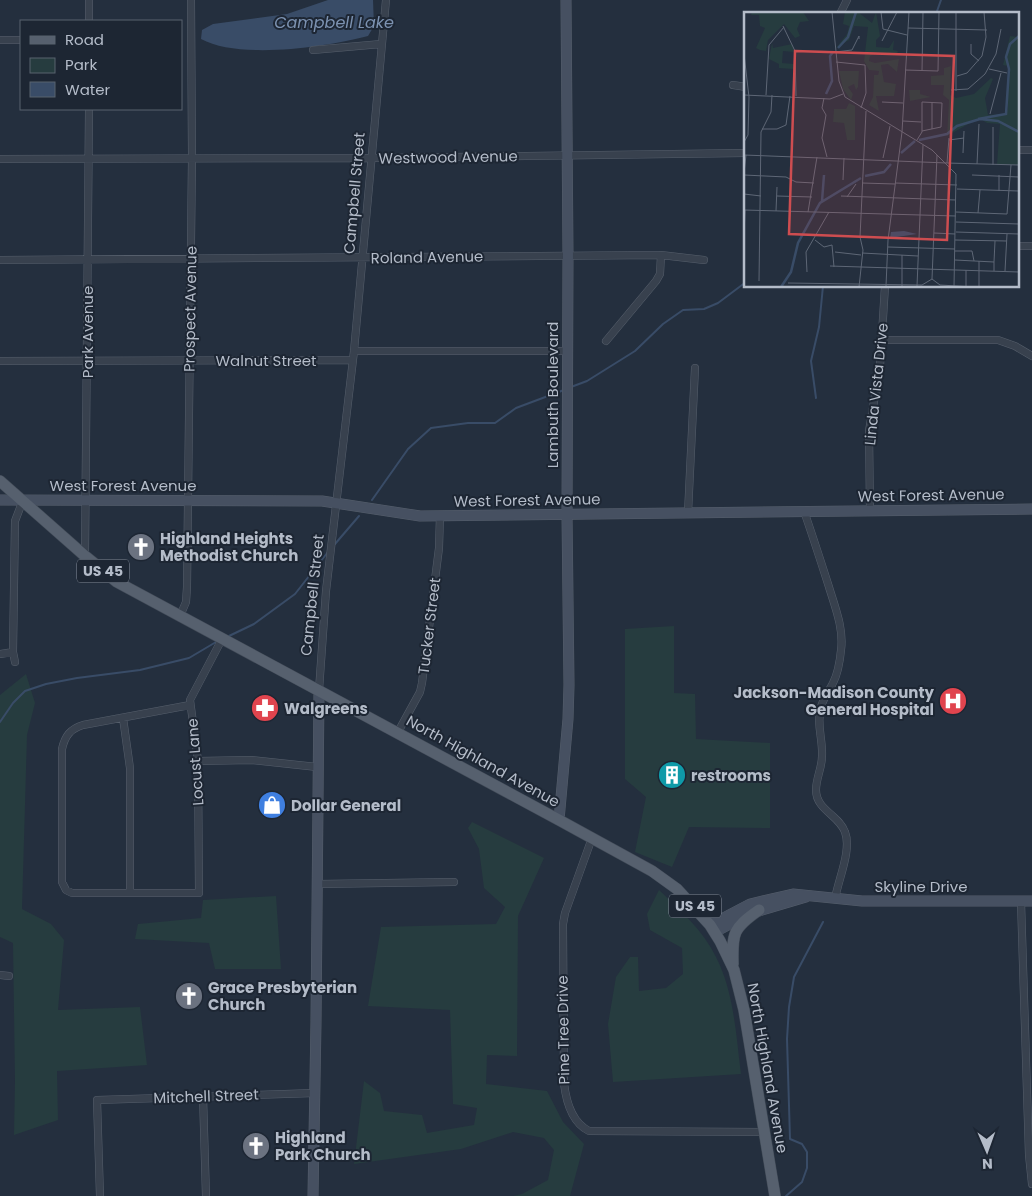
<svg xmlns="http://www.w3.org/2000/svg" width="1032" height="1196" font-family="Poppins,sans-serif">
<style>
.green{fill:#263c3f}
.water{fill:#394c67}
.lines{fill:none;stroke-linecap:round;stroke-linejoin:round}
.stream{stroke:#394c67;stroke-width:2}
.street-casing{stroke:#565f6c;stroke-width:8}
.secondary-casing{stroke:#565f6c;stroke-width:11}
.primary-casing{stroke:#414a57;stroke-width:12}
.street{stroke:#38414e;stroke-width:7}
.secondary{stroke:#465061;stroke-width:10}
.primary{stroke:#56606e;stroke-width:11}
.labels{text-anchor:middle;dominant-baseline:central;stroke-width:4;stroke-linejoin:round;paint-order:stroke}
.shield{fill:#1d2633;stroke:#878f9c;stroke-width:1}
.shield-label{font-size:14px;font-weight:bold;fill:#b4bcc9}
.street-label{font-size:15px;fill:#b4bcc9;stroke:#1d2633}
.poi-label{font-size:15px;font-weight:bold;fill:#b4bcc9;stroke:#1d2633;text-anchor:start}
.water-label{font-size:16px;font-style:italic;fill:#7c92b1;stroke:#1d2633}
.inset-river{fill:none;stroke:#394c67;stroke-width:2.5}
.inset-road{fill:none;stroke:#5e6776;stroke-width:1}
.view{fill:#ce4d50;fill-opacity:0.15;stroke:#ce4d50;stroke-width:2.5}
.inset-edge{fill:none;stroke:#b4bcc9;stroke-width:2.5}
</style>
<rect width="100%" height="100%" fill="#242f3e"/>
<path class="green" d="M674,626V693L695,694L696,739L770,743V828L689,827L672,867L635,852L646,797L625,779V629Z
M26,674L35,703L27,735L22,909L51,924L64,940L58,1010L140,1007L147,1065L57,1071L58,1120L14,1135L15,1081L13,943L0,937V695Z
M472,822L544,858L518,916L517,1056L487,1055L486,1084L547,1091L563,1122L584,1144L570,1196H513L522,1194L548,1180L554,1150L544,1138L513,1132L461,1149L354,1164L364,1081L380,1093L384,1111L422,1115L427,1133L474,1125L477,1108L453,1104L450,1010L368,1006L381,927L496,924L505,907L484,888L479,849L468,828Z
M659,890C680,910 703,930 716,957C734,992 736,1035 741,1074L613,1082L608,1024L616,977L630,957H638L639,991L666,988L683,974L682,948L650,930L647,914Z
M276,896L281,969H215L209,943L135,939L138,924L201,918L203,900Z"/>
<path class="water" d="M328,0H373L374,26L368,36C326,47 240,60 201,39L202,30L213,24L287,14Z"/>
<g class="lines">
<path class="stream" d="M936,14L941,0
M571,387L587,381L635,351L663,324L683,310L704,309L718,303L746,282
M816,398L811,361L819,327L823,286
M372,500L408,449L431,428L468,423H495L516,408L564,390
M335,544L359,516
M229,636L254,624L295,594L328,552
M0,722L13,703L25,691L46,684L77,678L140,670L189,658L216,642
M786,1196L802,1182L807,1168V1152L802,1144L790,1139L787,1039L789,1007L794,977L823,922"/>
<defs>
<path id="street" d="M840,14L847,0
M89,21V0
M0,40H21
M313,50L381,44
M733,85L746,87
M1018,150H1032
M0,159L372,158L746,153
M1018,246H1032
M0,260L661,255L704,260
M882,340H998L1015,346L1032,356
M606,341L656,281L660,274L661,255
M354,351H567
M0,361L353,360
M804,511C813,537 821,562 829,587C835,607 844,629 841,650C840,661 838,673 833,683C829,691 823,699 821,707C816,723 823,740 822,756C822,768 816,778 816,790C816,810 839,815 845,832C852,850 838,880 835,899
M870,511L869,431L880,366L885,286
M688,513L695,368
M85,556L89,109
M180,616L186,602L187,587L192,157L191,0
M0,654L13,652
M15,662L13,652L15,521L23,500
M319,690L326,591L354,351L386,0
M190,705L83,725C70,729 65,736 62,749V882L66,890L72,893H199L198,761L190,700L222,639
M123,718L130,768V891
M398,732L420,692L422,683L439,548L440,515
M198,761L252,760L317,767
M592,838L565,913L563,924L564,1083C566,1101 571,1122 589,1131L764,1132
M317,884L454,882
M1021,902L1029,1155L1032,1184
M0,975L9,976
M203,1096L206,1196
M100,1196L97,1100L315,1093"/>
<path id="secondary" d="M0,500L322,501L420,516L1032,509
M559,820L568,719L569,685L567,514L568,255L566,0
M710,925L750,904L793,894L862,901H1032
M715,932L749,914L806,897
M313,1196L316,1022L319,690"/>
<path id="primary" d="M0,481L85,556L117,582L559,820L652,871L677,889L710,925L720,941L734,970L744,1010L775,1196
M733,964C732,933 733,928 759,910"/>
</defs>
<use href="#street" class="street-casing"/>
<use href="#secondary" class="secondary-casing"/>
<use href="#primary" class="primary-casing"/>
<use href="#street" class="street"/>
<use href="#secondary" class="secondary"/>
<use href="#primary" class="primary"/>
</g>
<defs>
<symbol id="church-disc" viewBox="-11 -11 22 22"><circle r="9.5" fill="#6b7280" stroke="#1d2633"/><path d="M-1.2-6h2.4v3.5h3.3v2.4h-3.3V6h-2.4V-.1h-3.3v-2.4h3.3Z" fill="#fff"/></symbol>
<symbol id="hospital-disc" viewBox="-11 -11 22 22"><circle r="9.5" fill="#e0444e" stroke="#1d2633"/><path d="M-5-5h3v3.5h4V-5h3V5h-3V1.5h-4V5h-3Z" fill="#fff"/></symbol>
<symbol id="pharmacy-disc" viewBox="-11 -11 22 22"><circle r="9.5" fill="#e0444e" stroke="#1d2633"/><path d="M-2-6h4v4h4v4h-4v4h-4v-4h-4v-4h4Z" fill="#fff"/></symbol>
<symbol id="building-disc" viewBox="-11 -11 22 22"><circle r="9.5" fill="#0f9aa8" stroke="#1d2633"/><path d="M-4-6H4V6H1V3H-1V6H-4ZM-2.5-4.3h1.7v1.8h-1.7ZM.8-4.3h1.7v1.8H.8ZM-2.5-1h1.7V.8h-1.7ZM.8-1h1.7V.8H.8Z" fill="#fff"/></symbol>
<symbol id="shop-disc" viewBox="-11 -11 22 22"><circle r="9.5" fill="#3f7fe0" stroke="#1d2633"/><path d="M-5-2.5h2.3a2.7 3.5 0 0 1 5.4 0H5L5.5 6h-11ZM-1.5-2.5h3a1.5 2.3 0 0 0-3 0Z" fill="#fff"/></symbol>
</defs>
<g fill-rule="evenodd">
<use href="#church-disc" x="125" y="531" width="32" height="32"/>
<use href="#hospital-disc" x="937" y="685" width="32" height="32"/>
<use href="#pharmacy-disc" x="249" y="692" width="32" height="32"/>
<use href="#building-disc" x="656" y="759" width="32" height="32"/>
<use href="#shop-disc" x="256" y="789" width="32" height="32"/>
<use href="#church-disc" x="173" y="980" width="32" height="32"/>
<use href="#church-disc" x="240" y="1130" width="32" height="32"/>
</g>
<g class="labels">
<g class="shield">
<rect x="77" y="559.5" width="52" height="23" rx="4"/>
<rect x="669" y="894.5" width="52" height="23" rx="4"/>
</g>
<g class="shield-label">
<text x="103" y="571">US 45</text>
<text x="695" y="906">US 45</text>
</g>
<g class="street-label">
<text transform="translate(448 157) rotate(-1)">Westwood Avenue</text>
<text transform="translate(354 193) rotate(-85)">Campbell Street</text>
<text transform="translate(427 257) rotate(-1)">Roland Avenue</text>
<text transform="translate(190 309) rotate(-89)">Prospect Avenue</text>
<text transform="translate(87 332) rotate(-90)">Park Avenue</text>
<text x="266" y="360">Walnut Street</text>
<text transform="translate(876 384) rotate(-84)">Linda Vista Drive</text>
<text transform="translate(552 395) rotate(-90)">Lambuth Boulevard</text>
<text x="123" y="485">West Forest Avenue</text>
<text transform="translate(931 495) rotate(-1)">West Forest Avenue</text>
<text transform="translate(527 500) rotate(-1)">West Forest Avenue</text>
<text transform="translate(312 595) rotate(-84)">Campbell Street</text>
<text transform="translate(429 626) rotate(-83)">Tucker Street</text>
<text transform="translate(483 761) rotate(29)">North Highland Avenue</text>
<text transform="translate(195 762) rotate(-94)">Locust Lane</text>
<text x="921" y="886">Skyline Drive</text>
<text transform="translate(563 1030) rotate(-91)">Pine Tree Drive</text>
<text transform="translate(768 1068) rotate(80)">North Highland Avenue</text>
<text transform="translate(206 1096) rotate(-2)">Mitchell Street</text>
</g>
<g class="poi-label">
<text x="160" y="538">Highland Heights<tspan x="160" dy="17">Methodist Church</tspan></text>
<text x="934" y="692" text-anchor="end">Jackson-Madison County<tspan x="934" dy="17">General Hospital</tspan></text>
<text x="284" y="708">Walgreens</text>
<text x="691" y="775">restrooms</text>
<text x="291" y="805">Dollar General</text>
<text x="208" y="987">Grace Presbyterian<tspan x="208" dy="17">Church</tspan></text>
<text x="275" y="1137">Highland<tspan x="275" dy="17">Park Church</tspan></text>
</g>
<g class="water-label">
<text x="334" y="22">Campbell Lake</text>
</g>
</g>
<g transform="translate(744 12)">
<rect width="275" height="275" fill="#242f3e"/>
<path d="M8,0H59L65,9L56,10L53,17L56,24L51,26L40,12L24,28L22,39L16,38L12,36L21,16L16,14L15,3H7ZM101,0H114L128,11L132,0L136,24L132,28V35L145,36L150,28L149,38L154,39L152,43L134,41L126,44L125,49L131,51L155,47L153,60L144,52L137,53L140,70L152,72L150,84H132L135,99L125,93L129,85L130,63H134L135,59L125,58L120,49L124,15L110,14L105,28L92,36L103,22L105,14L99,12ZM266,24L275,25V153L253,152L256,112L243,111L235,106L203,124L205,88L199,83L200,73H187V64L200,63V56L207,54L206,83L212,86L230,82L247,66L249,67L241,86L244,103L261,102L264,97V54L259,53ZM28,31L29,36L48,32L50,40L39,39L38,51L50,52V57L35,56V52L25,47ZM95,59H115L114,75L112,78L110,72L104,75L109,82L107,88L99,77ZM165,78H176V82L187,85L166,89ZM105,91L111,94V128H103L100,111L89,110L90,97H102Z" fill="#263c3f"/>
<path d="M160,219L173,222L146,226L147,220Z" fill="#394c67"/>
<path class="inset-river" d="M94,36L104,25L112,0M82,82L88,69L86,44L89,40M234,107L262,102L265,57L262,45L266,32L275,24M175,128L203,122L213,114L236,107L254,109L275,120M157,141L171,129M121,164L140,160L147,152M78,189L80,163M37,275L47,260L54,231L76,191L117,166"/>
<path class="inset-road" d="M88,0L95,69L101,85L188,138L212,162L210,275M137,0L139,17L163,23M212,0V79M39,14L51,39L52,84M164,16L243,18M138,29L153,0M227,32V42L235,49M91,40L108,38L115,24V27M0,42L5,85L4,123L0,130M92,50L121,53L122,81L117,96M245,57L263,61M161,58L194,59L195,0M178,59L179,0M213,64L223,61L238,44L242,25L240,0M207,78L224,77L241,62L252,42L257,17M0,83L86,87L99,82M22,83L25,33L40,15M80,86L78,96L82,103L78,126L83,145M138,90L159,91M188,90V117M246,102L257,61M159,109L177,110M249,115V153M18,117H33L42,113L46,84M158,120L165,0M205,126L203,151L275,153M173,128L178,120V90L198,91L197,115L178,119M205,128L220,126M219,141L220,119M0,143L203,151M139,146L146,114M233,152L235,112M0,161L2,143M0,163L42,165L52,170L70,171M228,163L275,165M99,168L100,146M118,171L151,172M151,171L213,173M213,177L275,179M255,179V163M0,182L17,184M33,184L68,185M97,184L212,188M103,185L112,172M0,198L212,204M32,199L33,175M64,200L73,145M212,200L263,202L267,153M234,201L236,178M212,210L275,212M212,220L275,222M190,221L211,222M0,225L1,198M71,228L80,235L88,233L90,255M211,228L263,229M144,235L211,237M211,239H228L230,249M91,240L117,243M118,241L174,244M211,248L250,250V259M250,250L251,229M86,254L275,260M261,259L263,222M63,260L62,240L85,200M188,267L193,143M15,269L17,120L27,100L28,83M44,271L178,273L188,267L196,273L231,275M142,274L144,228L158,120M158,274V243M173,274L179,133M222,274V258M115,275L119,238L116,225L122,99M235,275V249"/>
<path class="view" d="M51,39L210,44L203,228L45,222Z"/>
<rect width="275" height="275" class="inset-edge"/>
</g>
<rect x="20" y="20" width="162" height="90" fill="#1d2633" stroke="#59626f"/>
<rect x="30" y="36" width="25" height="8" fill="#56606e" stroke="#59626f"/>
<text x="65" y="45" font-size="15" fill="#b4bcc9">Road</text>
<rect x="30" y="58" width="25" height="15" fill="#263c3f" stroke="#59626f"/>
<text x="65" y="70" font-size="15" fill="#b4bcc9">Park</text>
<rect x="30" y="82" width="25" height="15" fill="#394c67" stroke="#59626f"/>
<text x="65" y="95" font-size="15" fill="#b4bcc9">Water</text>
<g transform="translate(987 1151) rotate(178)" stroke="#1d2633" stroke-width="4" paint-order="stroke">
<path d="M0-4L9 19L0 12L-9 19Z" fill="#b4bcc9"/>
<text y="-8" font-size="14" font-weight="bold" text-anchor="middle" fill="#b4bcc9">N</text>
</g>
</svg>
